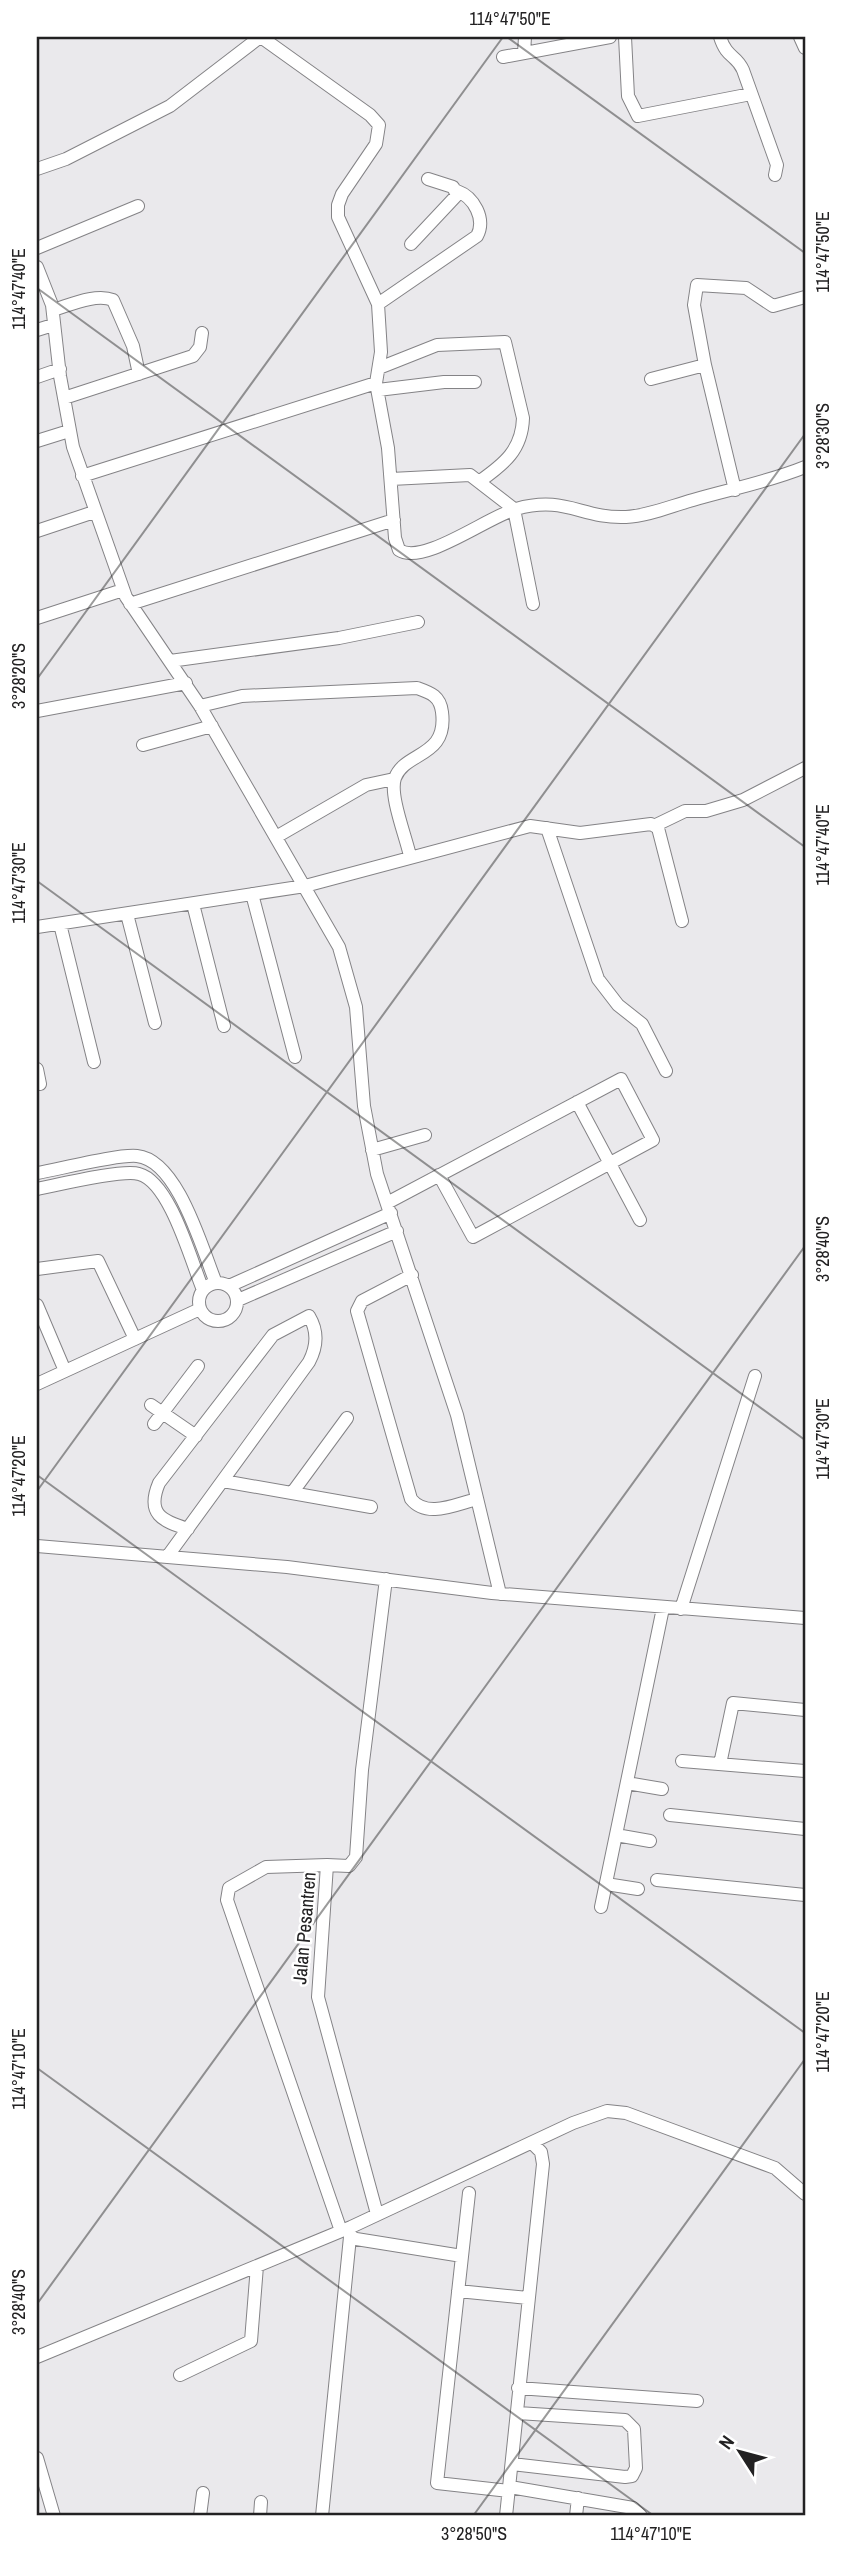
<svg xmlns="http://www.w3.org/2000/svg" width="842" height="2553" font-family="'Archivo Narrow',sans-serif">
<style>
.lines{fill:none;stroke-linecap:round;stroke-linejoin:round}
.minor-casing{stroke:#848386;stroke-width:14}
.minor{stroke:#fff;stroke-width:12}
.ticks{fill:none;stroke:#222122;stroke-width:2;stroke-opacity:0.45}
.labels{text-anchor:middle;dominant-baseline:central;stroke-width:5;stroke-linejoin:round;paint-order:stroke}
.street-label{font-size:19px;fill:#222122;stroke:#fff}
.neatline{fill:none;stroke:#222122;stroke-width:2.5}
.ticks-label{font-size:18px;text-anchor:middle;fill:#222122}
</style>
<rect width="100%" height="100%" fill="#eae9ec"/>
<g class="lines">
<defs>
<path id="minor" d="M261,37L370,115L379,125L376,144L342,194L338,205V217L378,304L381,352L376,383L388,448L395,538L399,550C423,566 489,516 516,509C566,495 581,519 626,517C648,516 671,506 693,500C731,489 768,482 805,467
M625,37L628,96L638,116L751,94
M720,37C727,59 736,54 743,70L777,165L775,175
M800,37L805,48
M524,53L525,37
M503,57L610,37
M37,169L66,159L170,106L260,37
M411,244L457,195L453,187L428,179
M37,248L138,206
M37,267L52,305L60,376L73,447L126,597L200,706L339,947L356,1007L364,1106L377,1174L457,1415L500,1594
M378,304L477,236C486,219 474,197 457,191
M53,310C70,305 96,293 113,300L133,346L139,374
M37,330L53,325
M705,365L735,490
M379,368L437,345L505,342L523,418C522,450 504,464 480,481
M37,377L60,369
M651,379L705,365L694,305L697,285L746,288L773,306L805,297
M378,390L444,382H475
M64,398L193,356L200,347L202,333
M37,441L69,431
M82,476L376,383
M391,479L470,475L514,509L533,604
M37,531L94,512
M130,604L394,520
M37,618L123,590
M170,661L339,638L418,622
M200,706L242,696L417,688C431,693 440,696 442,712C448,758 405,751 395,778C389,795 406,837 410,856
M37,711L186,683
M143,745L212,726
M656,825L685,811H706L743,800L805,768
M547,828L598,979L618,1005L642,1024L666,1071
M276,837L366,785L394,779
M252,894L295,1057
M193,904L224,1026
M127,914L155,1023
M60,924L94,1062
M37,927L305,886L530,826L580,833L651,824L658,828L682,921
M37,1069L40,1084
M577,1102L640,1220
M372,1150L425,1135
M37,1173C60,1169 118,1154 137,1156C178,1160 202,1249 216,1283
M37,1189C58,1185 122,1169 139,1174C170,1182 191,1261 203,1290
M387,1203C465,1161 543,1120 621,1079L653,1140L473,1237L439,1175
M37,1269L98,1261L135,1339
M412,1275L362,1301L357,1311L411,1499C427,1519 456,1504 477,1499
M199 1302a19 19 0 1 1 38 0a19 19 0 1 1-38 0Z
M229,1286L391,1213
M238,1300L397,1231
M37,1305L65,1371
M37,1384L200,1309
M151,1405L196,1436
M154,1424L198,1366
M223,1481L371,1507
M292,1493L347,1418
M37,1546L287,1567L492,1593L805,1618
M167,1557L309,1362C317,1347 318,1331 309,1316L273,1335L159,1483C146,1514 162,1521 188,1529
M681,1609L755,1376
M682,1761L805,1771
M720,1764L733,1703L805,1710
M627,1783L662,1789
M670,1815L805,1829
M616,1835L650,1841
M327,1865L266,1867L229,1888L227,1900L341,2231
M657,1880L805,1895
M606,1884L638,1889
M601,1907L663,1608
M469,2193L437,2483L509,2491
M377,2214L318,1997L327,1865L349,1866L356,1857L362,1770L386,1579
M350,2238L462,2256
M458,2291L528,2298
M37,2357L351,2227L573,2123L607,2111L626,2113L775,2168L805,2194
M180,2375L251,2341L257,2266
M518,2388L697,2401
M37,2458L54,2516
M512,2464L625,2477L632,2476L636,2468L634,2429L625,2420L518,2413
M510,2487L633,2508L641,2516
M200,2516L203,2493
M260,2516L261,2502
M322,2516L351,2227
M506,2516L543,2164L541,2152L532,2143
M576,2516L578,2498"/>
</defs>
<use href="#minor" class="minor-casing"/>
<use href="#minor" class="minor"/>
</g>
<path class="ticks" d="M507,37L805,253M37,288L805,847M37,679L503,37M37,881L805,1440M37,1475L805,2033M37,1491L805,434M37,2068L654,2516M37,2304L805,1246M473,2516L805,2059"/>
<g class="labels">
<g class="street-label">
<text transform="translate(304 1928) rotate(-85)">Jalan Pesantren</text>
</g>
</g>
<rect width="842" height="2553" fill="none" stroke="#ffffff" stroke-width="77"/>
<g transform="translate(740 2452) rotate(306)" stroke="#ffffff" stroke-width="5" paint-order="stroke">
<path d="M0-5L12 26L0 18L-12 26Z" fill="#222122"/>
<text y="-10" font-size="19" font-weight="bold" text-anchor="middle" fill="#222122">N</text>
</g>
<rect x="38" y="38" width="766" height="2476" class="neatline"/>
<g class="ticks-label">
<text x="510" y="25">114°47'50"E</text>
<text transform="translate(823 252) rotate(-90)" y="6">114°47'50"E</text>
<text transform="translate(19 289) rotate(-90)" y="6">114°47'40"E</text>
<text transform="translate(823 436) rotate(-90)" y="6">3°28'30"S</text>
<text transform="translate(19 676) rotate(-90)" y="6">3°28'20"S</text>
<text transform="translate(823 845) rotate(-90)" y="6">114°47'40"E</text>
<text transform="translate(19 883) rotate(-90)" y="6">114°47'30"E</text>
<text transform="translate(823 1249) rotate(-90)" y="6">3°28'40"S</text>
<text transform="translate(823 1439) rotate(-90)" y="6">114°47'30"E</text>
<text transform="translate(19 1476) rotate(-90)" y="6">114°47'20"E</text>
<text transform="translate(823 2032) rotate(-90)" y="6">114°47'20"E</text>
<text transform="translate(19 2069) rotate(-90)" y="6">114°47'10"E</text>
<text transform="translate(19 2302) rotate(-90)" y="6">3°28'40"S</text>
<text x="474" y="2540">3°28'50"S</text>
<text x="651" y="2540">114°47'10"E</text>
</g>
</svg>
